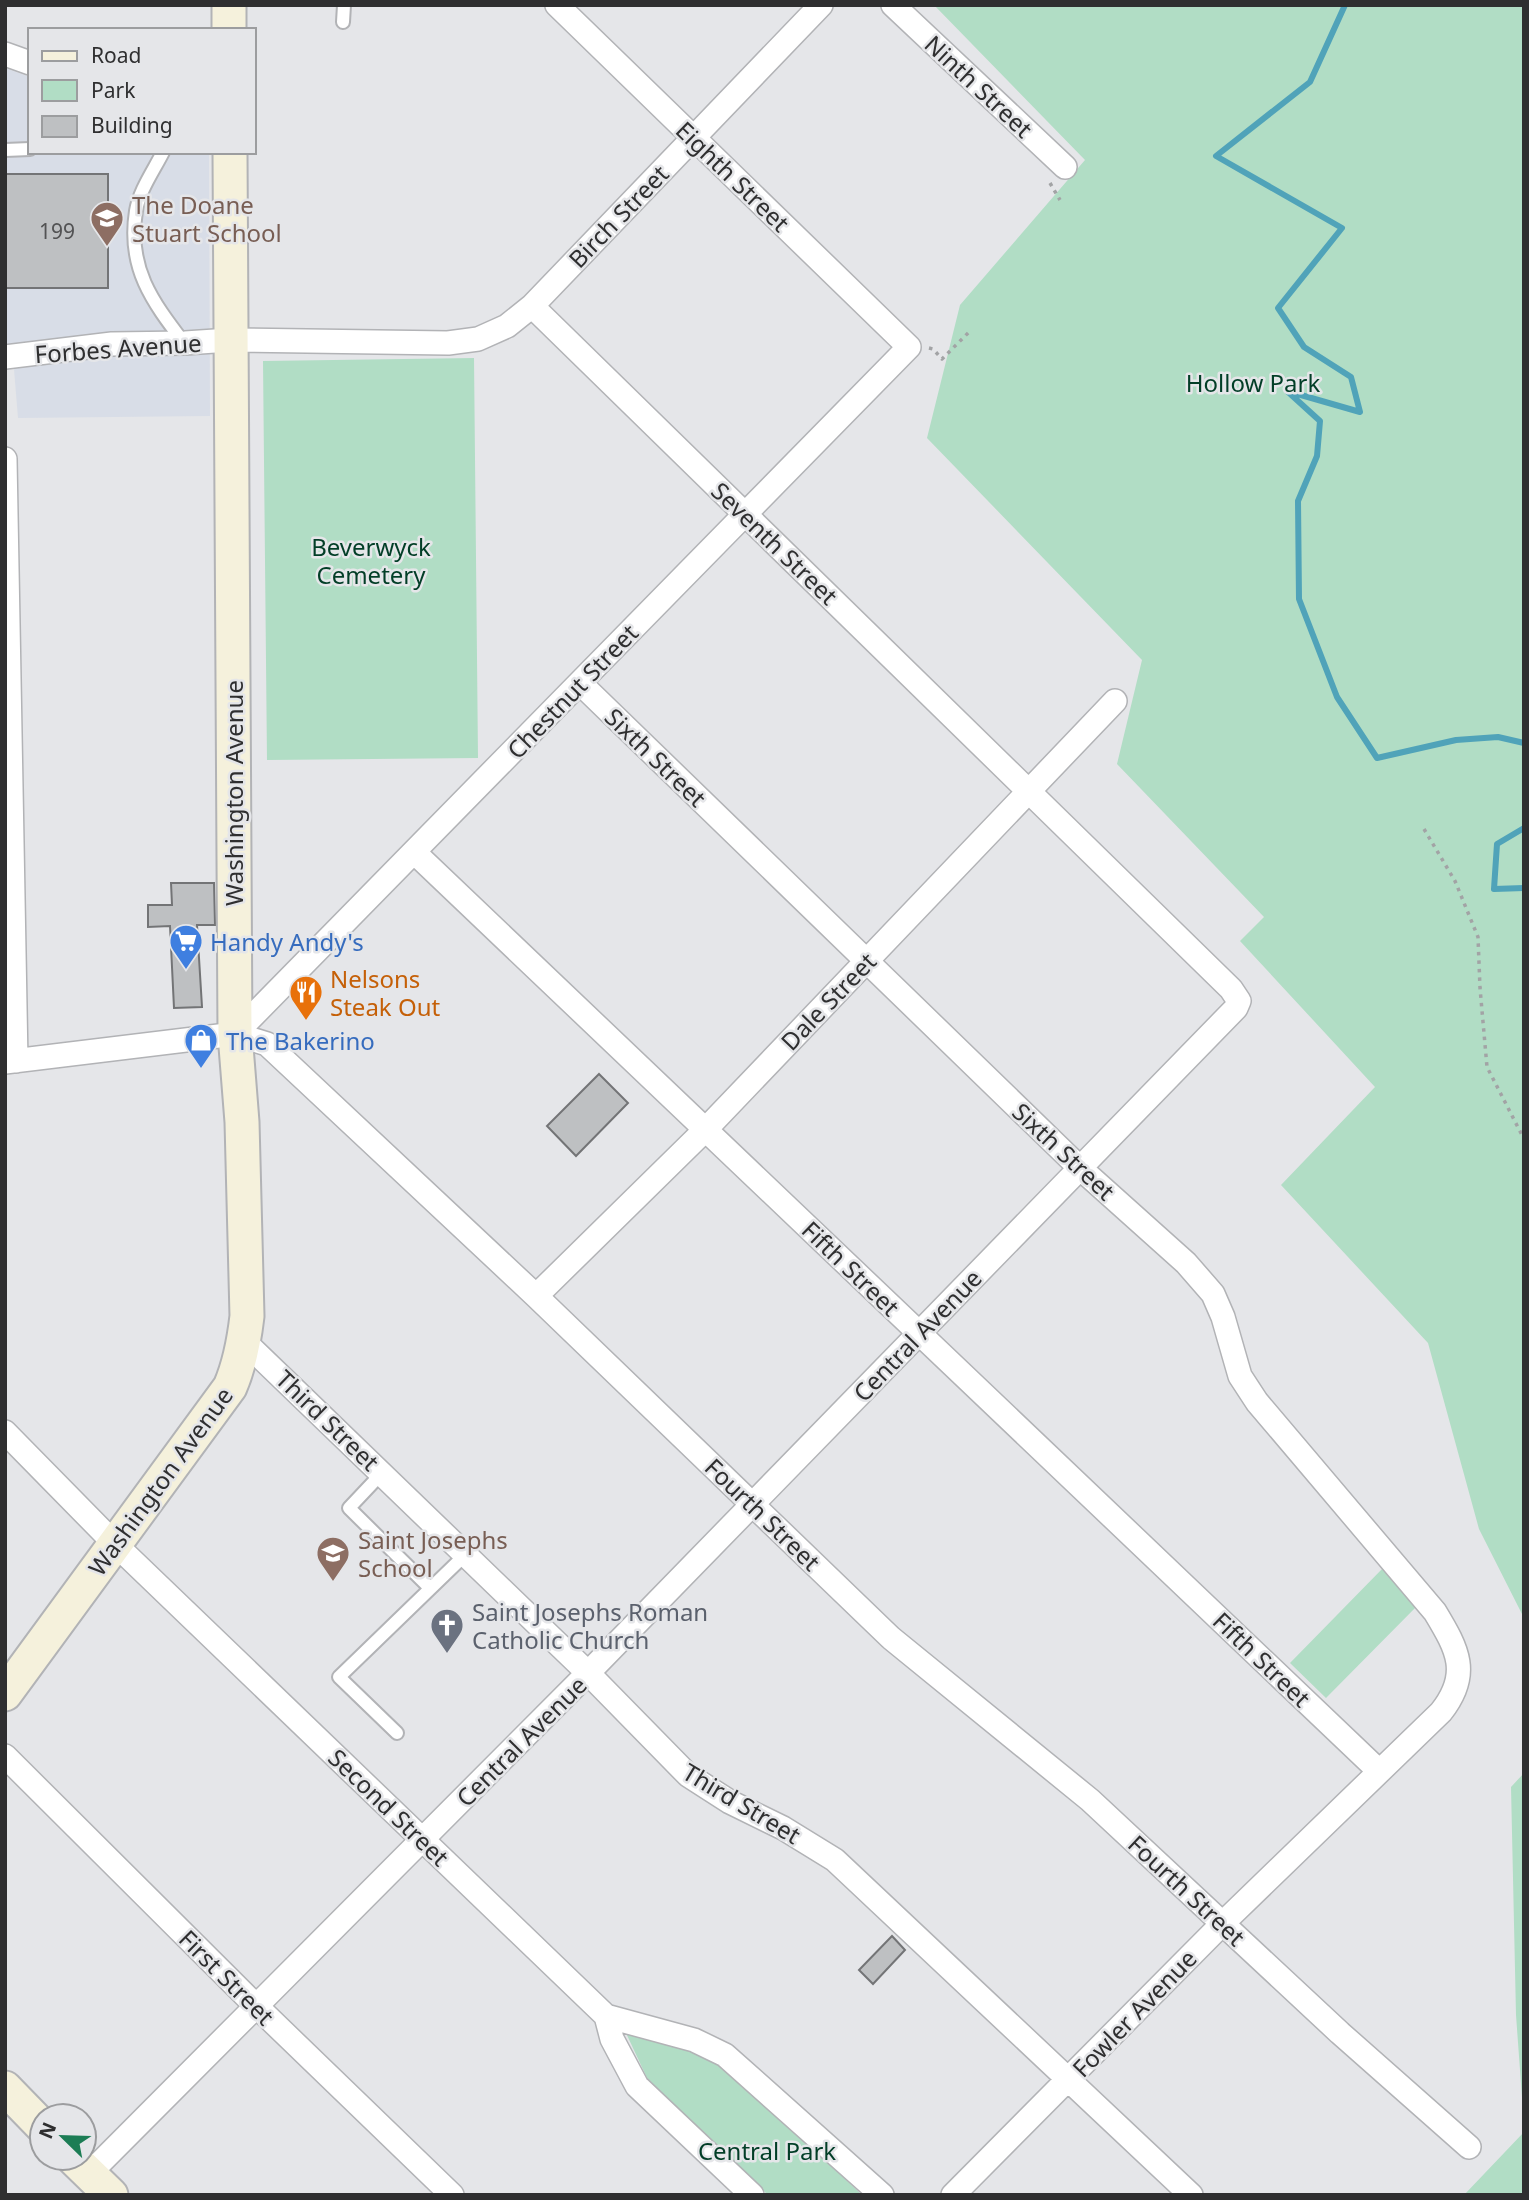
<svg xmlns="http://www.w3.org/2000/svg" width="1529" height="2200" font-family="'Noto Sans',sans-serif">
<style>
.built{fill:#d8dde7}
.green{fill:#b1ddc5}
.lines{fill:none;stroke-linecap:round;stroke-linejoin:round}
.stream{stroke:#50a3b9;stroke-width:6}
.building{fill:#bec0c2;stroke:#737476;stroke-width:2}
.lane-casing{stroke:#b2b3b6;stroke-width:16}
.street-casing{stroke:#b2b3b6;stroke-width:26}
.secondary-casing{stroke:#b2b3b6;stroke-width:37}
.path{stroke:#a2a3a5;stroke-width:3.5;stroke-dasharray:3.5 5;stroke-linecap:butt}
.lane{stroke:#fff;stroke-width:12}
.street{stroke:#fff;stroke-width:23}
.secondary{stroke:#f5f1dc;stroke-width:33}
.labels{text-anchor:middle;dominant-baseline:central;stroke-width:5;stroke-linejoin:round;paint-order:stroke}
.number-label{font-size:21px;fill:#535354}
.street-label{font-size:24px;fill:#2f2f30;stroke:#e5e6e9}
.education-label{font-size:24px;fill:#785e54;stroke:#e5e6e9;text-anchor:start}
.park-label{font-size:24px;fill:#023e27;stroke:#e5e6e9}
.shop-label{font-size:24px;fill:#366cbe;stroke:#e5e6e9;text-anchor:start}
.food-label{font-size:24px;fill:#c56008;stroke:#e5e6e9;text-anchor:start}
.worship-label{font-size:24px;fill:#5b616d;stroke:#e5e6e9;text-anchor:start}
</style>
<rect width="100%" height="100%" fill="#e5e6e9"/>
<path class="built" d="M5,68L30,77V152H209L210,416L18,418L12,345H5Z"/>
<path class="green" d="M934,5H1524V1618L1479,1529L1428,1343L1281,1185L1375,1087L1240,941L1264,917L1117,764L1142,660L927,438L960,305L1085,160Z
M474,358L478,758L267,760L263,361Z
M1383,1568L1419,1604L1326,1698L1290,1663Z
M1524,1773V2125L1516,2015L1511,1787Z
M626,2033L702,2052L728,2068L862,2195H768L647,2078Z
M1524,2132V2195H1464Z"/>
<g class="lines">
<path class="stream" d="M1345,5L1310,82L1216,156L1342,228L1278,308L1304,347L1351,377L1360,412L1287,391L1320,421L1317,456L1298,501L1299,599L1337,697L1377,758L1456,740L1498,737L1524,743
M1524,828L1497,844L1494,889L1524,888"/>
</g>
<path class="building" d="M5,174H108V288H5Z
M171,883H214L215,925H197L202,1007L174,1008L170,926L148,927V905H172Z
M599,1074L628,1103L576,1156L547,1126Z
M892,1936L905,1950L873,1984L859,1970Z"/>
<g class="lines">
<defs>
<path id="lane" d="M343,22L344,5
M5,150L30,149
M163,152C154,170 139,191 136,211C127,268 152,301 184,343
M382,1473L349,1508L430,1588
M397,1733L339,1677L465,1555"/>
<path id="street" d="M893,5L1065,167
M5,54L30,63
M5,357L112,344L185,343L230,340L448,343L478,339L507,326L532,306L821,5
M5,459L16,1061
M580,683L1080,1168L1186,1263L1213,1294L1223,1317L1240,1376L1257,1402L1435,1612C1458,1650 1471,1674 1441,1712L1223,1923L953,2195
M414,852L1379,1771
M235,1034L909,347L557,5
M5,1062L235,1034L267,1044L536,1296L891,1638L1090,1800L1340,2033L1469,2147
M536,1296L706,1129L1115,701
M244,1341L588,1673L688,1775L730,1802L783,1828L835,1860L1191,2195
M5,1432L115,1544L606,2016L612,2039L637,2086L752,2195
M5,1756L248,1998L452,2195
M606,2016L694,2040L725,2055L882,2195
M89,2174L588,1673L1236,1008L1239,1001L1231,989L532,306"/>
<path id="secondary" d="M229,5V30
M5,1694L230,1387C240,1364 244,1342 247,1316L242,1122L235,1034L230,152
M5,2088L42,2126
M73,2158L111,2195"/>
</defs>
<use href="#lane" class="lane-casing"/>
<use href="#street" class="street-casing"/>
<use href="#secondary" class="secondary-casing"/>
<path class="path" d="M1050,183L1060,200
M929,348L933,349L942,359L970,331
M1424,829L1455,881L1478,937L1480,988L1487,1067L1524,1139"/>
<use href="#lane" class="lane"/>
<use href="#street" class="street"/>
<use href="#secondary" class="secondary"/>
</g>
<defs>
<symbol id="school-pin" viewBox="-11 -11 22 30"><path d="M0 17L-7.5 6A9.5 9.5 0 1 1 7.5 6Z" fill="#8d6e63" stroke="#e5e6e9"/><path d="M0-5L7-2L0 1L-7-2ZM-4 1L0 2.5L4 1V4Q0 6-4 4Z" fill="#fff"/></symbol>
<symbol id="supermarket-pin" viewBox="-11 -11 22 30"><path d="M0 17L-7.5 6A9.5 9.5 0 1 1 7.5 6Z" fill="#3f7fe0" stroke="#e5e6e9"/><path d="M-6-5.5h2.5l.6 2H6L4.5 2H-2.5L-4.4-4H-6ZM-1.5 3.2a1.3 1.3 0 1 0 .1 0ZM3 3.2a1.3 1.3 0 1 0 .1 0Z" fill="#fff"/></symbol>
<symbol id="restaurant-pin" viewBox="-11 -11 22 30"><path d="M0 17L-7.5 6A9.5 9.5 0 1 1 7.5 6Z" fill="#e8710a" stroke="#e5e6e9"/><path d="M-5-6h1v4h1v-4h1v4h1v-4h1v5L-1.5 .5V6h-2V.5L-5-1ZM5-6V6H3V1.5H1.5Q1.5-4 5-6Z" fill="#fff"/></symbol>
<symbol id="shop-pin" viewBox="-11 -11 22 30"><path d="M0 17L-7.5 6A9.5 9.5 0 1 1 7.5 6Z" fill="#3f7fe0" stroke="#e5e6e9"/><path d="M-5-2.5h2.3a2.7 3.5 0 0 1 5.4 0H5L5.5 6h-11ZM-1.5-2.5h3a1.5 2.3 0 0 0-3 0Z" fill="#fff"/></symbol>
<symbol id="church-pin" viewBox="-11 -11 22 30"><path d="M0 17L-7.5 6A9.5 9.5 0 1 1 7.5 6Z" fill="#6b7280" stroke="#e5e6e9"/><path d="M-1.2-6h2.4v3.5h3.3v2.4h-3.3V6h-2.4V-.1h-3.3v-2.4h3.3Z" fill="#fff"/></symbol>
</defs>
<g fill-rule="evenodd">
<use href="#school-pin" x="88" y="199" width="38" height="52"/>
<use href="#supermarket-pin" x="167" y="922" width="38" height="52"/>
<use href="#restaurant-pin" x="287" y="973" width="38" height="52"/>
<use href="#shop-pin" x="182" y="1021" width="38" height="52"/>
<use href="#school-pin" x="314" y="1534" width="38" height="52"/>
<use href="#church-pin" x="428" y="1606" width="38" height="52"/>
</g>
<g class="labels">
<g class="number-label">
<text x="57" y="231">199</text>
</g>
<g class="street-label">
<text transform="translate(979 86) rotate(43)">Ninth Street</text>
<text transform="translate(733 176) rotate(44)">Eighth Street</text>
<text transform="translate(618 216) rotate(-46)">Birch Street</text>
<text transform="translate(118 348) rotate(-4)">Forbes Avenue</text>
<text transform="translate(775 543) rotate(44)">Seventh Street</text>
<text transform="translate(572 691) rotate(-46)">Chestnut Street</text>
<text transform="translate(656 757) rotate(44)">Sixth Street</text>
<text transform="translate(233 793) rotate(-90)">Washington Avenue</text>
<text transform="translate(828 1001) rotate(-46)">Dale Street</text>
<text transform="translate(1064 1151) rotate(43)">Sixth Street</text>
<text transform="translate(851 1268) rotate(44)">Fifth Street</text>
<text transform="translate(917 1335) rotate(-46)">Central Avenue</text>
<text transform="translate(328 1420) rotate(44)">Third Street</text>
<text transform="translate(160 1481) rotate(-54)">Washington Avenue</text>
<text transform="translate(763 1514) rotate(44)">Fourth Street</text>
<text transform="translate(1262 1659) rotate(44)">Fifth Street</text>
<text transform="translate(521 1741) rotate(-45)">Central Avenue</text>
<text transform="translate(742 1803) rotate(31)">Third Street</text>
<text transform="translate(389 1807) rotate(44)">Second Street</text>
<text transform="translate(1187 1890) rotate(43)">Fourth Street</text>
<text transform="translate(227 1977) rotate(45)">First Street</text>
<text transform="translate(1134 2013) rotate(-46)">Fowler Avenue</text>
</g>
<g class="education-label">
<text x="132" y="204">The Doane<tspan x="132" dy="28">Stuart School</tspan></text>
<text x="358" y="1539">Saint Josephs<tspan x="358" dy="28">School</tspan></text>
</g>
<g class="park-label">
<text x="1253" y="382">Hollow Park</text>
<text x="371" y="546">Beverwyck<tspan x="371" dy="28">Cemetery</tspan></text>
<text x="767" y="2150">Central Park</text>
</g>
<g class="shop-label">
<text x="210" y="941">Handy Andy's</text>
<text x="226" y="1040">The Bakerino</text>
</g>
<g class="food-label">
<text x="330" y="978">Nelsons<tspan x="330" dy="28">Steak Out</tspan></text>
</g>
<g class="worship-label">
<text x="472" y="1611">Saint Josephs Roman<tspan x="472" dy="28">Catholic Church</tspan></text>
</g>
</g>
<rect width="1529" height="2200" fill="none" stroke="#2f2f30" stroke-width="14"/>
<rect x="28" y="28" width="228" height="126" fill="#e5e6e9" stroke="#9c9d9f" stroke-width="2"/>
<rect x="42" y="51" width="35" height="10" fill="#f5f1dc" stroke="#9c9d9f" stroke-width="2"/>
<text x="91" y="63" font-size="21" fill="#2f2f30">Road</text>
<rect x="42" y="80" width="35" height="21" fill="#b1ddc5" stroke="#9c9d9f" stroke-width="2"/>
<text x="91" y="98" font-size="21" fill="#2f2f30">Park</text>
<rect x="42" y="116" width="35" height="21" fill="#bec0c2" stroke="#9c9d9f" stroke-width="2"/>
<text x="91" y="133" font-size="21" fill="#2f2f30">Building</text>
<g transform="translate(63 2137) rotate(293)"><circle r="33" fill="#e5e6e9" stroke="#9c9d9f" stroke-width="2"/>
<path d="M0-5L12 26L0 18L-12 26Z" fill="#1c7d55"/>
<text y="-10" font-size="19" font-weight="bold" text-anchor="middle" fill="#2f2f30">N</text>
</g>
</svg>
